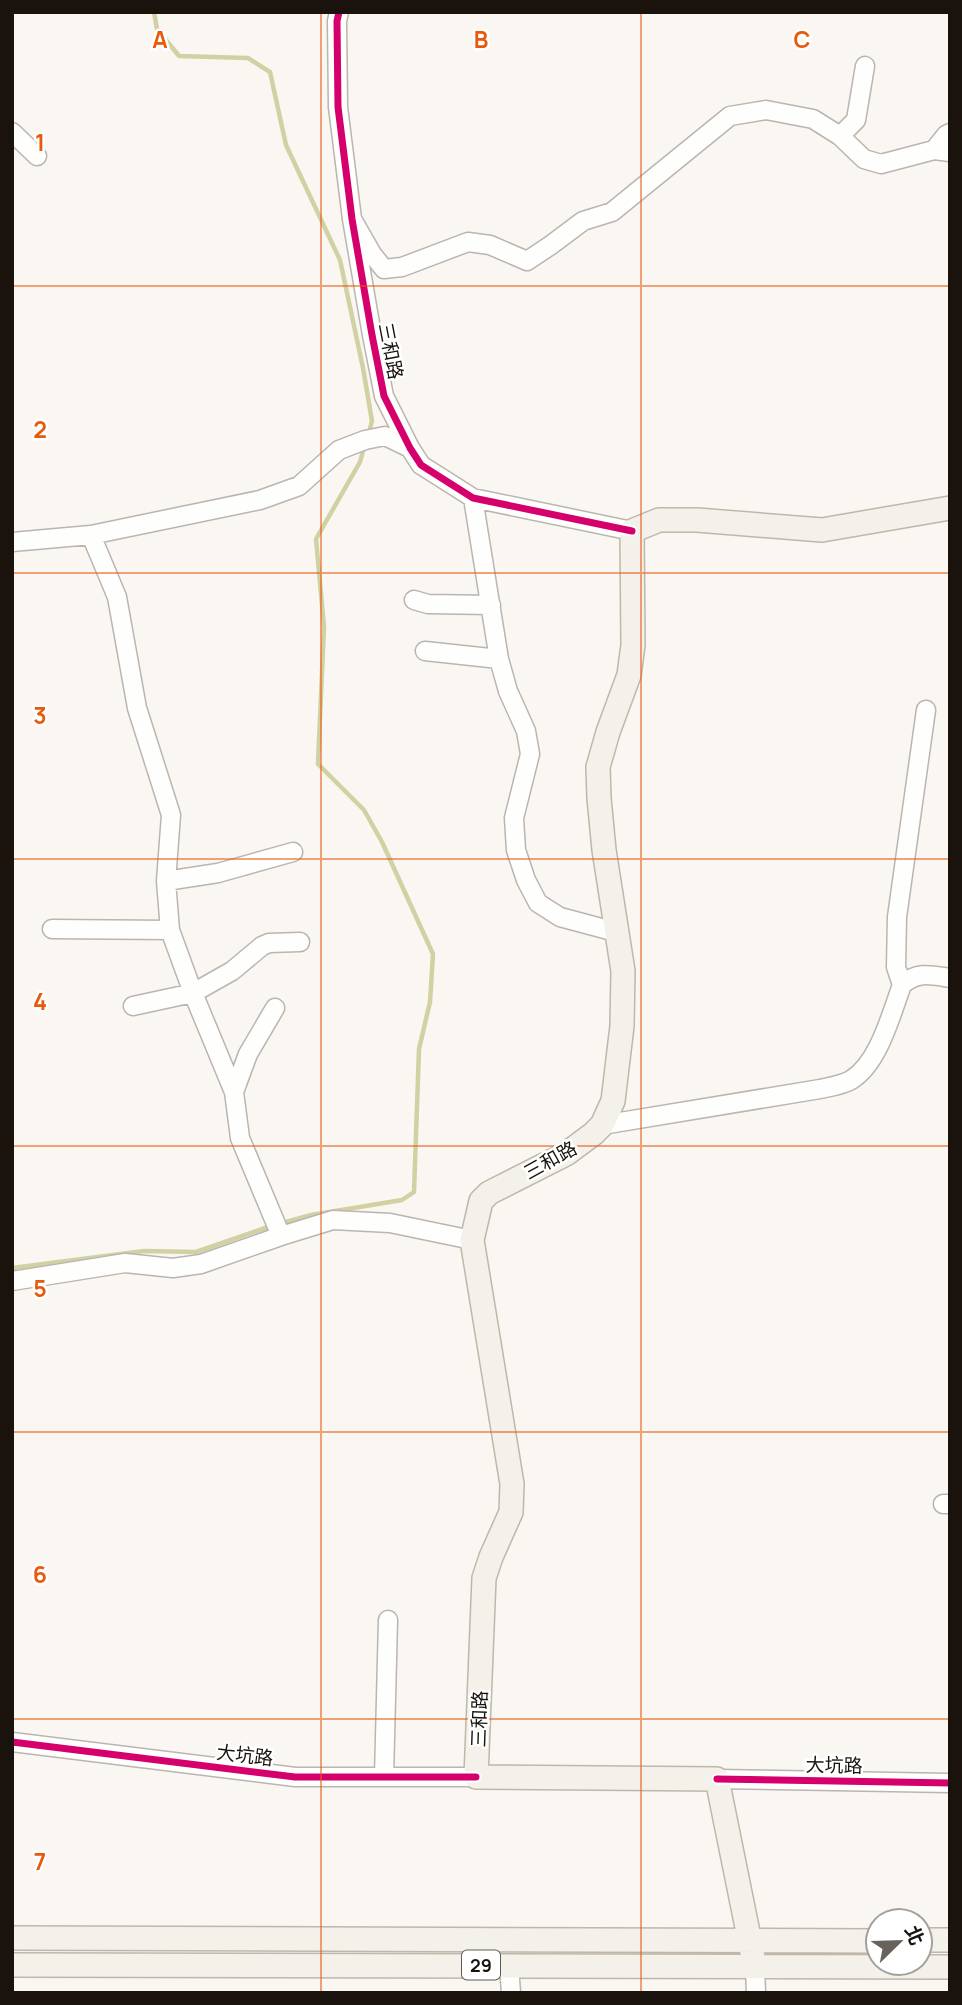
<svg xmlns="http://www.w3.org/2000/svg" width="962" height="2005" font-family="Manrope,'Noto Sans TC',sans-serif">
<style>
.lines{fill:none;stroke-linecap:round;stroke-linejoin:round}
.stream{stroke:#d1d1a4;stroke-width:4.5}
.minor-casing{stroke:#bab5b0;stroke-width:21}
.major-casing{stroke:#bfb7a9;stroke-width:26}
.minor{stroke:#fefefd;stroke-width:18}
.major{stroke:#f4f0ea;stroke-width:23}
.cycleway-casing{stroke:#fff;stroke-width:11}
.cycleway{stroke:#d6006c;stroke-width:7}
.grid{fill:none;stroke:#e8590c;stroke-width:2;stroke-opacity:0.55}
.labels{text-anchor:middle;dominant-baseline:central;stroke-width:5;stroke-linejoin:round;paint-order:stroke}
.shield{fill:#fff;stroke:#5f5a56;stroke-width:2}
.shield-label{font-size:18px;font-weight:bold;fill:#1a130d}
.street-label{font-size:19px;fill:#1a130d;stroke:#fff}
.grid-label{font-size:23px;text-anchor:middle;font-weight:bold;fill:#e8590c;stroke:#fff;stroke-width:5;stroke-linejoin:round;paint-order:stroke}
</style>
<rect width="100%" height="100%" fill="#faf6f2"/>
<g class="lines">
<path class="stream" d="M154,12L157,29L179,56L248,58L270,72L286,145L340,260L363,368L372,421L368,436
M279,1224L311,1215L402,1200L414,1192L419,1049L430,1002L433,954L382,842L364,810L318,764L324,627L316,539L360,462L364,447
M12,1268L144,1251L196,1252L271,1226"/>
<defs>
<path id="minor" d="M339,12L337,21L338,107L352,219L372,335L384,396L410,448L421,465L473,498L632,531
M12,132L37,156
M840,136L856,120L865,66
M934,150L946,135L950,133
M352,219L372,254L384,269L402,267L468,242L490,245L527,261L551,245L583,221L612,212L730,116L766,110L813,119L840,136L864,159L881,164L934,150L950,152
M473,498L499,659L508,691L526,731L530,754L514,818L516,850L526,880L538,903L560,917L616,932
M91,535L117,597L137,708L171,815L166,881L170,930L193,993L234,1092L240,1138L281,1236
M12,542L91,535L260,500L299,486L339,450L365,440L385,436L410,448
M414,600L428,604L491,605
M425,651L499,659
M166,881L218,873L293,852
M52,929L170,930
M902,985L896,967L897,917L926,710
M133,1006L193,993L232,971L262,946L269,943L300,942
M234,1092L248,1054L275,1008
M602,1125L820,1089C829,1087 843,1085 851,1080C879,1063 891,1014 902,985C917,971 931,975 950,978
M12,1281L125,1263L173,1268L201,1264L281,1236L333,1220L390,1223L472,1240
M943,1504H950
M12,1742L295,1777H476
M384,1777L388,1620
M717,1779L950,1783
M509,1965L511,1993
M755,1967L756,1993"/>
<path id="major" d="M12,1938L878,1941
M920,1940H950
M12,1965L950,1967
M755,1967L717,1779L476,1777L484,1578L491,1557L511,1512L512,1484L472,1240L481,1201L489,1193L566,1154L593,1134L602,1125L613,1101L622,1026L623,971L604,850L599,798L598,767L608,732L629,675L633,645L632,531L659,520H697L822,530L950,508"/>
</defs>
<use href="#minor" class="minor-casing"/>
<use href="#major" class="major-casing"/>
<use href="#minor" class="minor"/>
<use href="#major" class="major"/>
<defs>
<path id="cycleway" d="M339,12L337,21L338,107L352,219L372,335L384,396L410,448L421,465L473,498L632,531
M12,1742L295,1777H476
M717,1779L950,1783"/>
</defs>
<use href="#cycleway" class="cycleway-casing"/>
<use href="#cycleway" class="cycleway"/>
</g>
<path class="grid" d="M321,12V1993M641,12V1993M12,286H950M12,573H950M12,859H950M12,1146H950M12,1432H950M12,1719H950"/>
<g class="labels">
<rect class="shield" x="462" y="1950.5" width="38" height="29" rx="5"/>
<g class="shield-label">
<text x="481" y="1965">29</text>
</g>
<g class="street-label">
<text transform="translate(391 351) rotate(79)">三和路</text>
<text transform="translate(550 1160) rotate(-29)">三和路</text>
<text transform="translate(479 1719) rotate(-88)">三和路</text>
<text transform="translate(245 1755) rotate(7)">大坑路</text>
<text transform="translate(834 1765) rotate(1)">大坑路</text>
</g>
</g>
<g class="grid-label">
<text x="160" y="48">A</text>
<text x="481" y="48">B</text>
<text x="802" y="48">C</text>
<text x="40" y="151">1</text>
<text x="40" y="438">2</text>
<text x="40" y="724">3</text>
<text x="40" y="1010">4</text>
<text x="40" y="1297">5</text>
<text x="40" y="1583">6</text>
<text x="40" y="1870">7</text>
</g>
<rect width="962" height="2005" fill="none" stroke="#1a130d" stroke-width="28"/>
<g transform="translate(899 1942) rotate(67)"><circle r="33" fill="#ffffff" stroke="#a3a19e" stroke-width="2"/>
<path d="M0-5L12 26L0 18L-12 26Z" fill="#68625d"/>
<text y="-10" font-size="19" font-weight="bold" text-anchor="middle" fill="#1a130d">北</text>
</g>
</svg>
